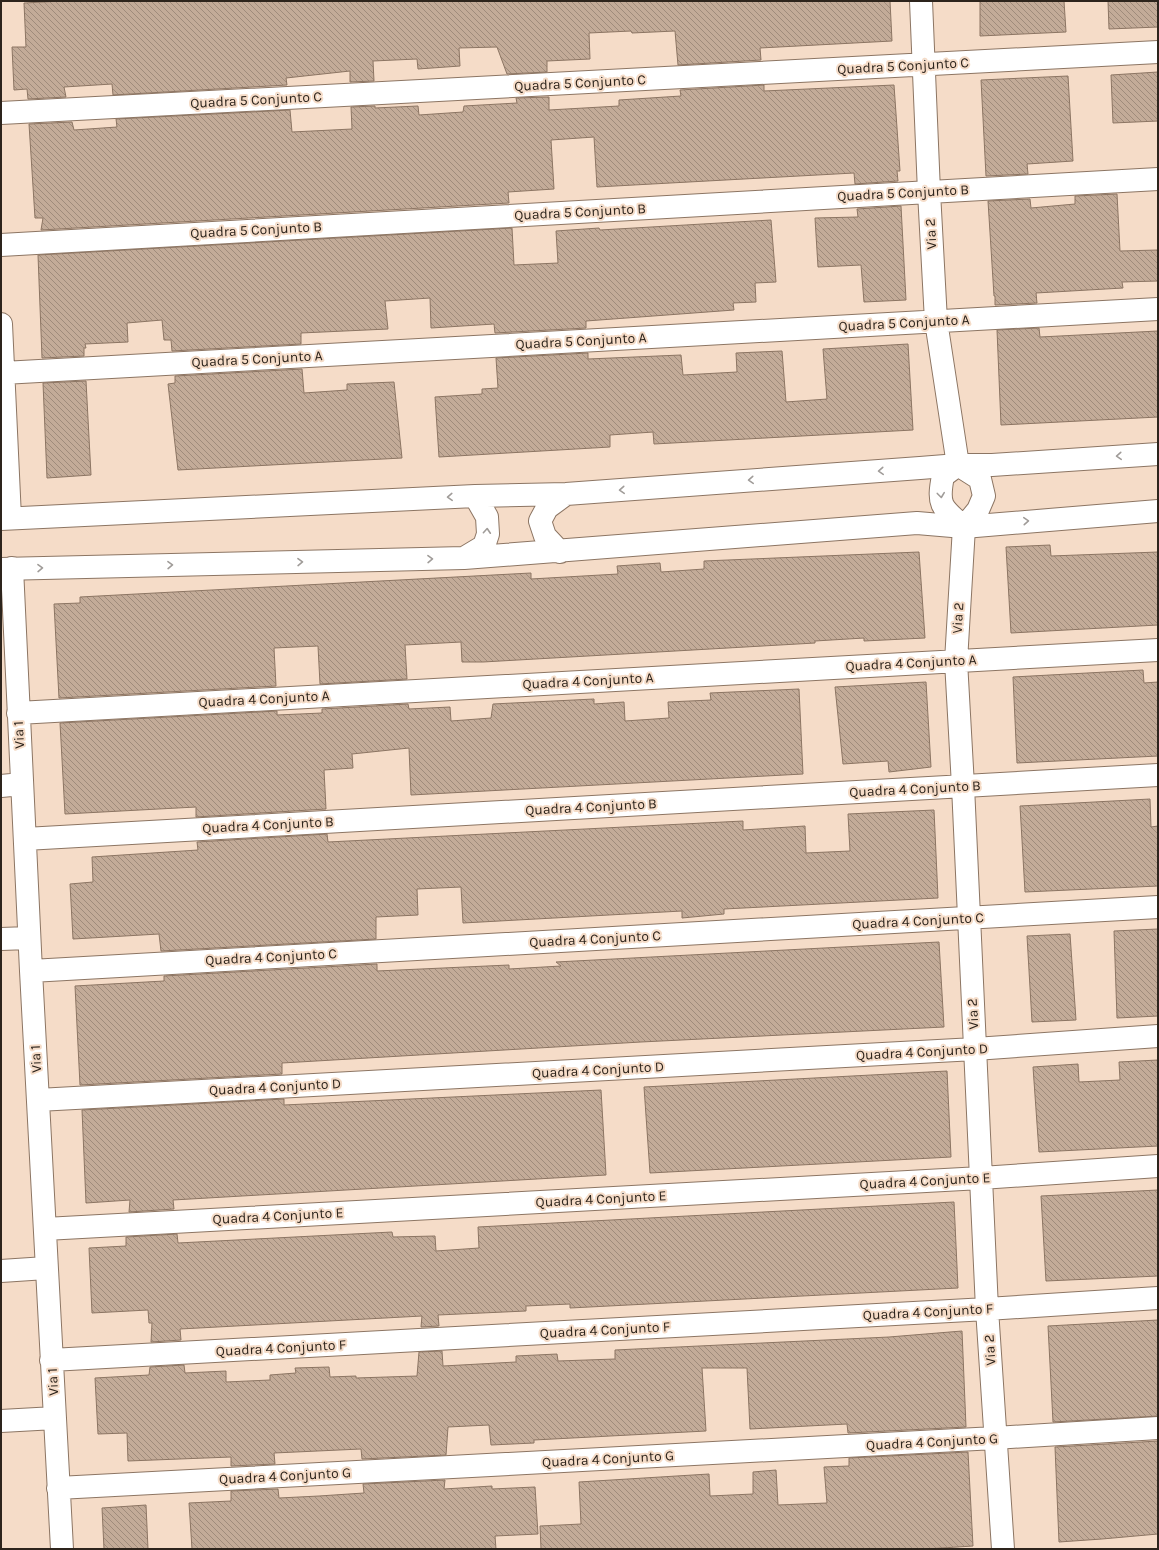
<svg xmlns="http://www.w3.org/2000/svg" width="1159" height="1550" font-family="Karla,sans-serif">
<style>
.building{fill:url(#building-back-hatch);stroke:#8c7563}
.lines{fill:none;stroke-linecap:round;stroke-linejoin:round}
.minor-casing{stroke:#8c7563;stroke-width:24}
.tertiary-casing{stroke:#8c7563;stroke-width:24}
.minor{stroke:#fff;stroke-width:22}
.tertiary{stroke:#fff;stroke-width:22}
.oneway{stroke:#a09c99}
.labels{text-anchor:middle;dominant-baseline:central;stroke-width:4;stroke-linejoin:round;paint-order:stroke}
.street-label{font-size:14px;fill:#2d241c;stroke:#f5dcc8}
</style>
<defs>
<pattern id="building-back-hatch" width="6" height="6" patternUnits="userSpaceOnUse"><rect width="6" height="6" fill="#c3ab98"/><path d="M-1 5l2 2M0 0l6 6M5-1l2 2" fill="none" stroke="#9f8b7b"/></pattern>
</defs>
<rect width="100%" height="100%" fill="#f5dcc8"/>
<path class="building" d="M62,1H890L892,41L760,48L761,60L678,65L675,31L632,33L631,31L589,33L590,59L547,61V72L507,74L497,47L459,48L460,66L418,69L417,59L373,61L374,81L350,82V71L286,78L287,85L113,95L112,84L64,87L66,97L28,99L27,89L14,90L12,47H26L24,3Z
M980,1H1064L1066,32L980,36Z
M1108,1H1158V27L1109,29Z
M1158,72V121L1113,123L1111,75Z
M1068,76L1073,161L1027,164L1028,174L986,176L981,80Z
M764,85V91L894,85L900,171H897L898,181L855,184L854,173L597,187L594,137L551,140L554,189L508,192L509,203L41,230L43,218H35L29,124L72,122L74,130L117,127L116,119L290,110L292,132L352,129L351,107L375,106V108L418,106L419,115L463,112L464,106L517,103L516,98L549,97V110L619,106V100L681,96L680,90Z
M1117,194L1120,251L1158,250V281L1122,282L1123,288L1036,293L1037,303L995,305V296H994L988,201L1030,199L1031,208L1075,204V196Z
M901,206L906,300L864,302L861,265L818,267L815,218L858,217L857,209Z
M771,220L776,282L755,283L756,302L733,303L734,310L586,321V328L495,333L494,324L431,328L430,298L385,301L388,329L301,333V344L172,351L171,340H164L162,320L127,323L128,342L85,344L86,348H84V356L42,358L38,255L512,228L514,265L558,263L556,231L599,228L600,230Z
M1039,328L1040,337L1158,331V417L1001,425L997,330Z
M908,344L913,430L654,444L653,432L610,435V447L439,457L435,397L482,394V389L498,388L496,358L588,353V359L681,355L683,375L737,372L736,353L782,351L786,402L827,399L823,349Z
M302,369L304,393L347,390V384L394,382L402,458L178,470L168,384L175,383V376Z
M86,381L91,475L47,478L43,383Z
M1050,545L1051,556L1158,552V625L1011,633L1006,547Z
M919,552L925,638L864,641V638L815,641V643L483,662H462L461,642L405,645L407,679L320,684L318,646L274,648L276,686L59,698L54,604L80,603V597L531,573V579L618,574L617,566L660,563L661,572L704,569V561Z
M1143,670L1144,683L1158,682V756L1017,763L1013,677Z
M926,682L931,767L889,772L888,761L843,764L835,687Z
M799,689L803,774L411,795L409,748L352,754L353,768L324,770L326,809L196,817V807L65,814L60,723L277,711V715L322,713V709L408,704L409,709L450,707L451,721L491,718L493,704L594,699V704L624,702L625,721L669,718L668,702L711,700L710,693Z
M1150,799L1151,827L1158,826V886L1025,892L1020,806Z
M934,810L938,898L724,909V914L682,918V911L463,923L461,887L417,889L418,915L376,917V939L161,951L159,934L73,939L70,884L93,882L92,857L198,850L197,842L327,834L328,842L743,821V830L805,826L806,853L850,851L848,814Z
M1158,929V1016L1117,1018L1114,931Z
M1070,934L1076,1020L1032,1022L1027,936Z
M939,942L944,1027L641,1042L282,1063V1074L80,1085L75,986L164,981V976L377,964V971L509,965V969L561,966L556,962Z
M1158,1060V1146L1039,1152L1033,1067L1078,1064L1079,1082L1120,1080L1119,1062Z
M947,1071L951,1157L650,1173L644,1087Z
M601,1090L606,1175L173,1200L174,1209L129,1212L130,1200L86,1203L82,1110L284,1099V1105Z
M1158,1190V1276L1046,1281L1041,1196Z
M954,1202L958,1288L570,1308V1304L526,1306V1311L438,1315L439,1326L421,1327L422,1316L180,1329L181,1340L151,1342L152,1323H149L148,1310L92,1313L89,1248L126,1246V1237L177,1234L178,1243L392,1232L393,1237L435,1236L436,1251L479,1248L478,1227Z
M1158,1320V1416L1053,1422L1048,1326Z
M962,1331L966,1427L848,1433L847,1424L750,1429L747,1368H702L706,1431L534,1440V1443L491,1445L489,1425L448,1427L446,1455L362,1459L361,1449L274,1453L275,1464L231,1466V1457L128,1461L127,1433L98,1434L95,1378L149,1375L150,1367L184,1365L185,1373L226,1371V1382L270,1380V1375L296,1373L295,1368L329,1367L330,1377L356,1376V1378L417,1376L419,1352L442,1351L443,1366L516,1362V1356L557,1354L558,1361L615,1359V1350L889,1337Z
M1158,1441V1534L1102,1539L1059,1542L1055,1447Z
M968,1452L973,1546L926,1549H541L540,1526L581,1524L579,1482L709,1474L710,1496L753,1494V1472L776,1470L778,1505L827,1503L824,1467L849,1466V1458Z
M445,1480L444,1489L492,1486V1489L535,1487L538,1534L495,1536L496,1549H192L189,1503L231,1501V1491L278,1489L279,1498L319,1496L364,1493L363,1484Z
M146,1505L148,1549H104L102,1508Z"/>
<g class="lines">
<defs>
<path id="minor" d="M921,1L929,192L936,321L958,465
M1,113L1158,52
M1,245L1158,179
M1,324L10,518
M3,373L1158,309
M958,465L980,479L984,496L978,510L964,527
M958,465L943,476C937,506 942,508 964,527
M964,527L956,661L963,786L987,1309L1003,1549
M12,568L31,971L62,1549
M18,713L1158,650
M1,786L22,784
M25,839L1158,775
M1,939L29,938
M31,971L1158,907
M38,1100L975,1049L1158,1036
M45,1229L981,1178L1158,1166
M1,1271L46,1268
M51,1360L987,1309L1158,1298
M1,1421L55,1418
M58,1488L995,1438L1158,1428"/>
<path id="tertiary" d="M1,519L475,496L566,494L920,468L958,465H992L1158,454
M560,552L545,536L540,521L547,508L566,494
M464,558L484,546L488,534L487,517L475,496
M1,569L464,558L917,523L964,527L1158,511"/>
</defs>
<use href="#minor" class="minor-casing"/>
<use href="#tertiary" class="tertiary-casing"/>
<use href="#minor" class="minor"/>
<use href="#tertiary" class="tertiary"/>
</g>
<defs><path id="oneway-chevron" d="M-2-3.5L2.5 0L-2 3.5" fill="none" stroke-width="1.6" stroke-linecap="round" stroke-linejoin="round"/></defs>
<g class="oneway">
<use href="#oneway-chevron" transform="translate(1119 456) rotate(176)"/>
<use href="#oneway-chevron" transform="translate(881 471) rotate(176)"/>
<use href="#oneway-chevron" transform="translate(751 480) rotate(176)"/>
<use href="#oneway-chevron" transform="translate(622 490) rotate(176)"/>
<use href="#oneway-chevron" transform="translate(941 495) rotate(83)"/>
<use href="#oneway-chevron" transform="translate(450 497) rotate(177)"/>
<use href="#oneway-chevron" transform="translate(1026 521) rotate(-4)"/>
<use href="#oneway-chevron" transform="translate(487 531) rotate(-86)"/>
<use href="#oneway-chevron" transform="translate(430 559) rotate(-1)"/>
<use href="#oneway-chevron" transform="translate(300 562) rotate(-1)"/>
<use href="#oneway-chevron" transform="translate(170 565) rotate(-1)"/>
<use href="#oneway-chevron" transform="translate(40 568) rotate(-1)"/>
</g>
<g class="labels">
<g class="street-label">
<text transform="translate(903 66) rotate(-3)">Quadra 5 Conjunto C</text>
<text transform="translate(580 83) rotate(-3)">Quadra 5 Conjunto C</text>
<text transform="translate(256 100) rotate(-3)">Quadra 5 Conjunto C</text>
<text transform="translate(903 193) rotate(-3)">Quadra 5 Conjunto B</text>
<text transform="translate(580 212) rotate(-3)">Quadra 5 Conjunto B</text>
<text transform="translate(256 230) rotate(-3)">Quadra 5 Conjunto B</text>
<text transform="translate(931 234) rotate(-93)">Via 2</text>
<text transform="translate(904 323) rotate(-3)">Quadra 5 Conjunto A</text>
<text transform="translate(581 341) rotate(-3)">Quadra 5 Conjunto A</text>
<text transform="translate(257 359) rotate(-3)">Quadra 5 Conjunto A</text>
<text transform="translate(958 618) rotate(-87)">Via 2</text>
<text transform="translate(911 663) rotate(-3)">Quadra 4 Conjunto A</text>
<text transform="translate(588 681) rotate(-3)">Quadra 4 Conjunto A</text>
<text transform="translate(264 699) rotate(-3)">Quadra 4 Conjunto A</text>
<text transform="translate(19 735) rotate(-93)">Via 1</text>
<text transform="translate(915 789) rotate(-3)">Quadra 4 Conjunto B</text>
<text transform="translate(591 807) rotate(-3)">Quadra 4 Conjunto B</text>
<text transform="translate(268 825) rotate(-3)">Quadra 4 Conjunto B</text>
<text transform="translate(918 921) rotate(-3)">Quadra 4 Conjunto C</text>
<text transform="translate(595 939) rotate(-3)">Quadra 4 Conjunto C</text>
<text transform="translate(271 957) rotate(-3)">Quadra 4 Conjunto C</text>
<text transform="translate(973 1014) rotate(-93)">Via 2</text>
<text transform="translate(922 1052) rotate(-3)">Quadra 4 Conjunto D</text>
<text transform="translate(36 1059) rotate(-93)">Via 1</text>
<text transform="translate(598 1070) rotate(-3)">Quadra 4 Conjunto D</text>
<text transform="translate(275 1087) rotate(-3)">Quadra 4 Conjunto D</text>
<text transform="translate(925 1181) rotate(-3)">Quadra 4 Conjunto E</text>
<text transform="translate(601 1199) rotate(-3)">Quadra 4 Conjunto E</text>
<text transform="translate(278 1216) rotate(-3)">Quadra 4 Conjunto E</text>
<text transform="translate(928 1312) rotate(-3)">Quadra 4 Conjunto F</text>
<text transform="translate(605 1330) rotate(-3)">Quadra 4 Conjunto F</text>
<text transform="translate(281 1348) rotate(-3)">Quadra 4 Conjunto F</text>
<text transform="translate(990 1350) rotate(-94)">Via 2</text>
<text transform="translate(53 1382) rotate(-93)">Via 1</text>
<text transform="translate(932 1442) rotate(-3)">Quadra 4 Conjunto G</text>
<text transform="translate(608 1459) rotate(-3)">Quadra 4 Conjunto G</text>
<text transform="translate(285 1476) rotate(-3)">Quadra 4 Conjunto G</text>
</g>
</g>
<rect width="1159" height="1550" fill="none" stroke="#2d241c" stroke-width="4"/>
</svg>
